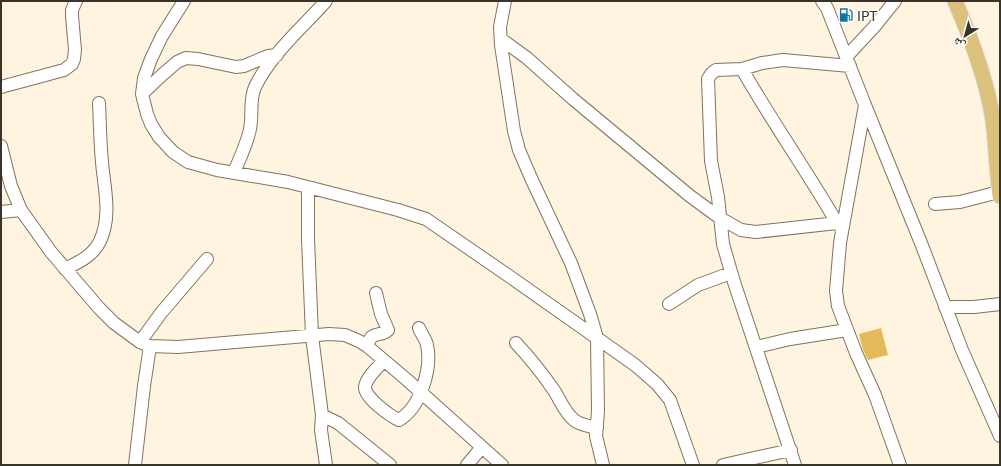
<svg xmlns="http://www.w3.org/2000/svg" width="1001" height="466" font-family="Lato,'Noto Naskh Arabic',sans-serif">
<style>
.building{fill:#e4ba5b}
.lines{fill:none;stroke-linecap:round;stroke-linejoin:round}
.minor-casing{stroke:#7f745e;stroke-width:14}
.major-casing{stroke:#dfdfdd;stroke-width:17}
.minor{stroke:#fff;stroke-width:12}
.major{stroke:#dcc17d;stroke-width:15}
.labels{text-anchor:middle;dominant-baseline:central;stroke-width:3;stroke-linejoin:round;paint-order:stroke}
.poi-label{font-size:14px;fill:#38342a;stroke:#fff;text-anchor:start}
</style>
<rect width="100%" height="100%" fill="#fef4e0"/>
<path class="building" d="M881,328L888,355L868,360L863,350L859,334Z"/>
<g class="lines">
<defs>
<path id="minor" d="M184,1L162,36L151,59L144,78L142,94L147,114L151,124L159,137L173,152L188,162L217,170L288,182L398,210L426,219L506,274L597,338L635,365L657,384L670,400L693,465
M505,1L500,27L501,45L514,131L519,150L531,178L571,263L590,314L597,338L598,411L596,436L603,465
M822,1L827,8L865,105L840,243L836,291L838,306L856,353L875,395L900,465
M501,39L527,58L573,99L690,196L720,218L741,230L756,232L837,223
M847,56L874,27L895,1
M742,69C772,122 807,171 837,223L842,228
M1,87L64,70L72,64L74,59L75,50L72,16V10L76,1
M142,94L162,75L177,62L186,58L198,59L236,67L244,66L268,56L277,55
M865,105L921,243L962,350L1000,436
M1,146L11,186L21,210L51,252L99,308L114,323L140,342L150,346L178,347L329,334L345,335L359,341L367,346L406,379L502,465
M234,172C240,158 247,144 250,129C253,115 249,100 255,87C271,54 302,28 326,1
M308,188V239L312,336L322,415L321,430L326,465
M935,204L960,202L999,192
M1,212L21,210
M65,269C79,262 93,256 100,241C112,216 104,187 102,162C100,142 100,123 99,103
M669,304L698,285L731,273
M945,307H974L1000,304
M140,342L161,313L207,259
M516,343C529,357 542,373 553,389C560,399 564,412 574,420C580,425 589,426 597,428
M367,346C372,329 380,338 388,330L381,314L376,293
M756,347L790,339L847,330
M384,361C378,367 366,378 365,387C364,397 390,416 399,420C421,407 432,368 427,345C426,339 421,334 419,328
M322,415L338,423L390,465
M135,465L144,386L150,346
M467,465L482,447
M723,465L791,450
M795,465L734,282L723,244L718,197L711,161L708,79L711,74L716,70L742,69L762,63L783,60L850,66"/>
<path id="major" d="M955,1C971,38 987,80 993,120C996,145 997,171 1000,196"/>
</defs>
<use href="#minor" class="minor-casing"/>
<use href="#major" class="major-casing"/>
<use href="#minor" class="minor"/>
<use href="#major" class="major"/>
</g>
<defs>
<symbol id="fuel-bare" viewBox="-9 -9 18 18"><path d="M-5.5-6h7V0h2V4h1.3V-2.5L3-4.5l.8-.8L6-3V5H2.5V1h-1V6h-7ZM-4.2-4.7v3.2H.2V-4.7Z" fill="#1375a2" stroke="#fff" stroke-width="2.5" paint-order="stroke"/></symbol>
</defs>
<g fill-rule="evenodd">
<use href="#fuel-bare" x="836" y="5" width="20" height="20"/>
</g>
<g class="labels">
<g class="poi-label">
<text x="857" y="15">IPT</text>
</g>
</g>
<rect width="1001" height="466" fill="none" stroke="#38342a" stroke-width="4"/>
<g transform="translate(965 36) rotate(217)" stroke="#ffffff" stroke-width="3" paint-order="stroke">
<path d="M0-3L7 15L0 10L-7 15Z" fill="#38342a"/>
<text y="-6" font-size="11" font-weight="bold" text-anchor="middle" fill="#38342a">ش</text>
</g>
</svg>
